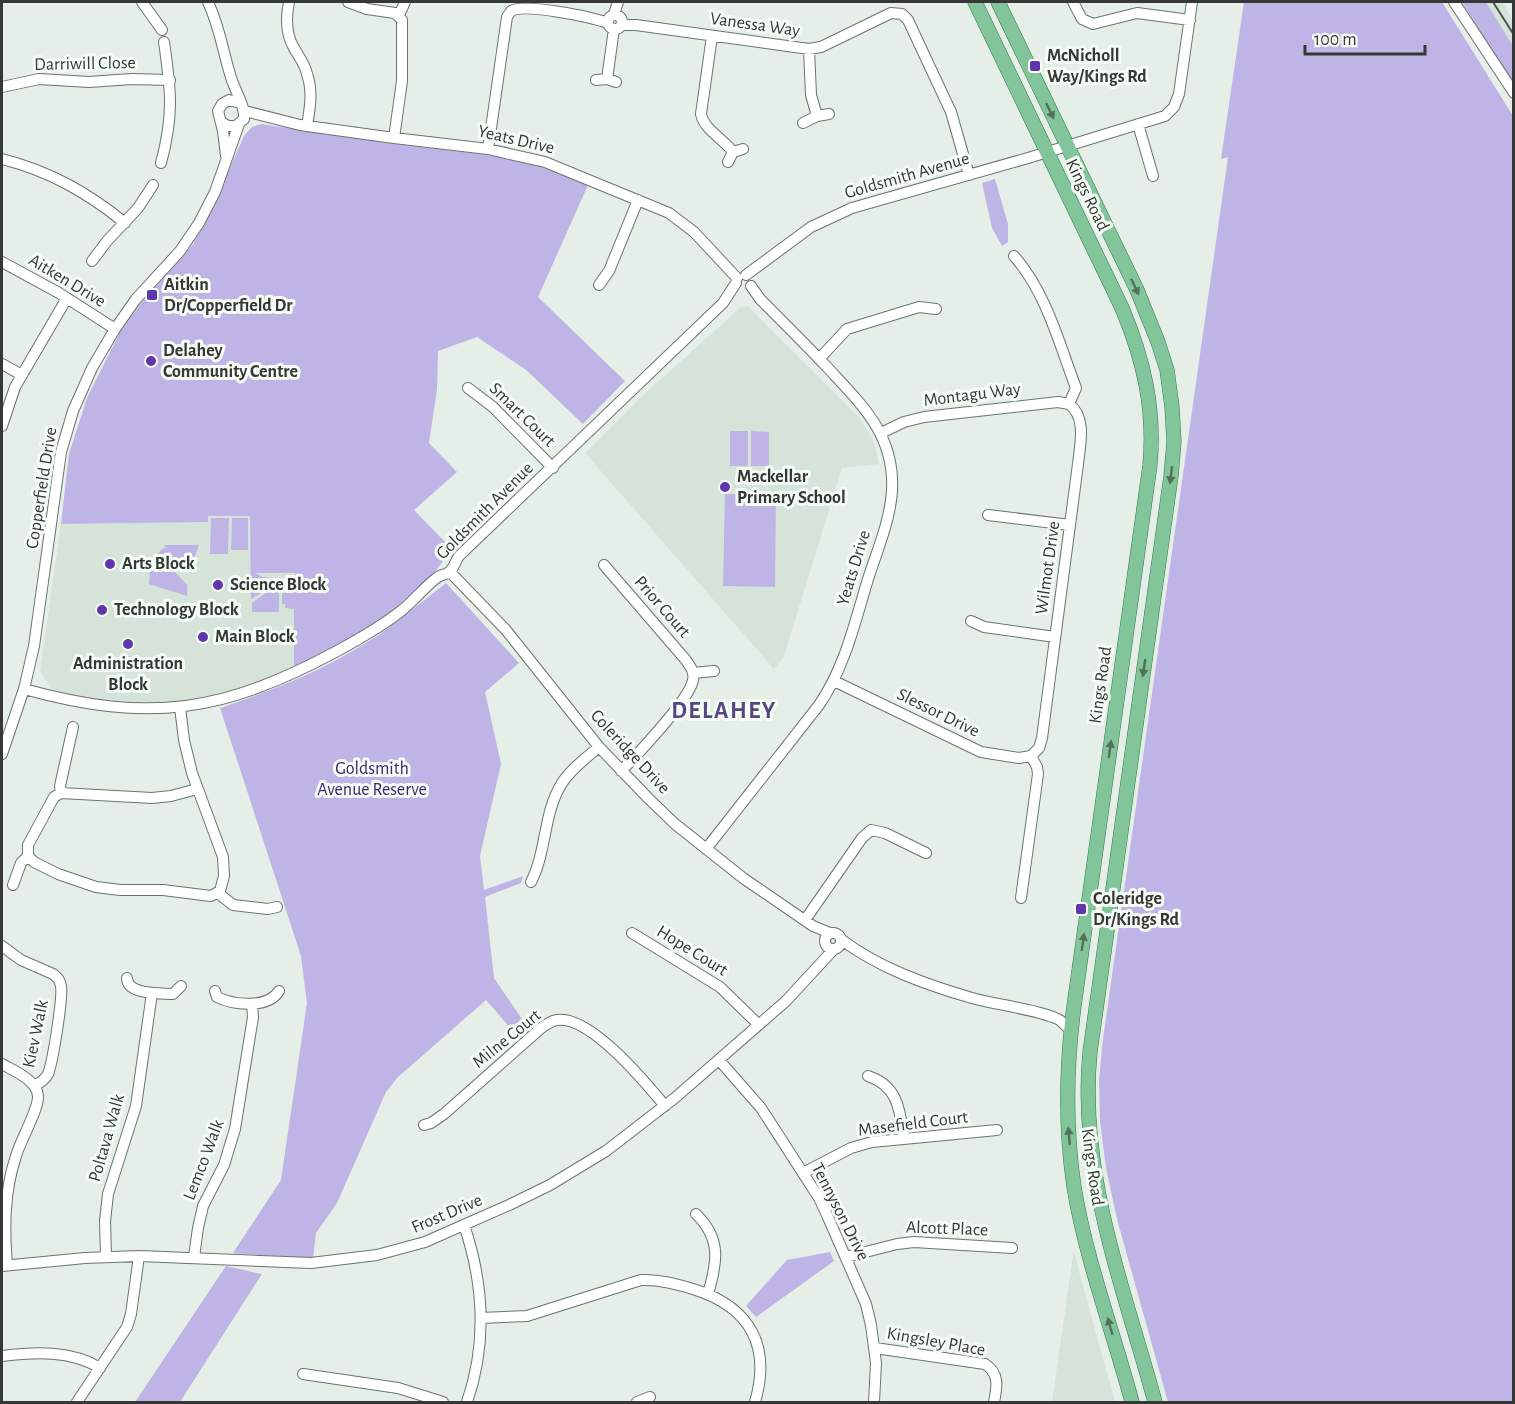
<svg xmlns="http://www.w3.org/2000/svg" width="1515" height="1404" font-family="'Alegreya Sans',sans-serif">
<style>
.built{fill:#d5e3d8}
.green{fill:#bfb4e6}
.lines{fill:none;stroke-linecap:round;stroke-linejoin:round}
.minor-casing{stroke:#6c736d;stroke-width:12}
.major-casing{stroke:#327b4b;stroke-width:15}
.minor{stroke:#fff;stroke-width:10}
.major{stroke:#83c59a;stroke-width:14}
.rail{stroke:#4f524f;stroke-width:2}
.oneway{fill:#54705d}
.poi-dot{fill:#6035ad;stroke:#f4fcf5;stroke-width:2}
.labels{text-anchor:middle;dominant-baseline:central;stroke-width:6;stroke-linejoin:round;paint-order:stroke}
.street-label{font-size:18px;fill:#353835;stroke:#f4fcf5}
.poi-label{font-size:18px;font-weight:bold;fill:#353835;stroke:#f4fcf5;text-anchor:start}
.park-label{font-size:18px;fill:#3e256f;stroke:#f4fcf5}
.district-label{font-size:24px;font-weight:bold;letter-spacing:1.5px;fill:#574684;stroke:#f4fcf5}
</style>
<rect width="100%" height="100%" fill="#e6eee8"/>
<path class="built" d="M1486,2H1502L1513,20V46Z
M748,306L857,415L871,436L876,449L879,464L842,468L784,656L774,669L585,453L638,400L741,307Z
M208,516H250L295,573L294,668L281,674L225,695L186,703L138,704L90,699L52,689L40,671L61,524L207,522Z
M1074,1249L1078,1268L1115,1402H1052Z"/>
<path class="green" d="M1244,2H1442L1513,116V1402H1168L1117,1219L1106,1168L1100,1121L1099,1079L1103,1039L1228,157L1221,159Z
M1462,2H1486L1513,46V84Z
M261,124L395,144L497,156L529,162L588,185L538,297L625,381L583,424L525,369L477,337L438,351L437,389L429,443L457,472L414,510L452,549C444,559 437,570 429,579C395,616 340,648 294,668V609L285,608L286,604H282V593H291V590H286V587H295V573H256L262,577H267V587L263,586V592L251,599L250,516H208V522L61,524L69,454L87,398L120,332L141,303L193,244L211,210L244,136L252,127Z
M995,179L1008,224V242L1002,246L992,228L982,183Z
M730,431H748V466H730Z
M751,431L769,432V466H751Z
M725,494L776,495L775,587L723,586Z
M211,518H229L228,554H210Z
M232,518H248V550H231Z
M164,545H199L191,567H155C155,558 157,551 166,547Z
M150,571H174L187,585V596L149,584Z
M446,583L519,663L485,692L501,764L480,856L484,890L523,876L521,883L485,897L494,978L530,1031L521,1040L486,1000L397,1078L386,1092L337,1203L316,1233L313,1259L233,1253L281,1180L307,1003L301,956L220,708C276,690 331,667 380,634C402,618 424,600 446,583Z
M279,590V612H252V603L267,592Z
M830,1252L834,1261L756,1317L746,1306L787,1260Z
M226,1266L262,1274L180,1402H135Z"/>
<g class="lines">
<defs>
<path id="minor" d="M142,2L162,30
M208,2C220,28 222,48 230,74C233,88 246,106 244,119L236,126H228L221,122
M289,2C286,17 286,35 294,48C299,57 305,64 307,74C313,91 310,108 307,126
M348,2L367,9L395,13L402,20V81L394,138
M1073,2L1082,19L1093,24L1137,13L1190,20
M1454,2L1514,93
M614,14L618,2
M608 22a7 7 0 1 1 14 0a7 7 0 1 1-14 0Z
M399,15L405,2
M622,25H636L809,49L821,47L891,13L902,14L908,20L951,112L969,175
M712,36L701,114C704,130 724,139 733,152
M809,49L811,95L817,116
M607,79L614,29
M596,80L607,79L616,82
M2,87L39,79L89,82L132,79L170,80
M245,111L300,125L394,138L488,149L545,162L669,213L694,232L737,278
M803,123L817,116L829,114
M1138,124L1153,176
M488,149L507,17L511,11C524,3 591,17 608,23
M226,156L223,131L218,111L222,104L229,100L240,103
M2,159C49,171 87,192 125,223
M728,162L733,152L743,149
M161,163C174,115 171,90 164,42
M1014,256C1046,292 1059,343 1076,388L1069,404C1087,417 1080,445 1078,464L1042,738L1039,748L1031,756L1037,767L1038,774L1021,898
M92,261L107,241L138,208L153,185
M2,262L59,293L115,329
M746,275L811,227L852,208L1028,158L1165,116L1174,107L1179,94L1192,2
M599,285L609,271L638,200
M819,359L847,329L919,307L936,309
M2,364L22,375
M468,388L493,407L553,468
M2,426L15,387L67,298
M881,433L904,422L924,417L1058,402L1069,404
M988,515L1070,525
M604,565L685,659C690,666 695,672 693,680C690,699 636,756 621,771
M450,572L506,630L599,747L648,798L675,824L743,878L813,926L830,933
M971,621L984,627L1055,637
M693,673L714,671
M834,681L981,752L1019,758L1031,756
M24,689C151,724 224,712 339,650C361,638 382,626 401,611C414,601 425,586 438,577C442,574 447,575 450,571C455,567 455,561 459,556L723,303L736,283
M180,707L184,740L192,773L223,857L224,876L220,891L211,896L163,890H120L96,887L58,874L34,862L28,856V845L54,797L61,793L152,798L171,796L197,789
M2,754L24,689L34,646L61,452L73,411L92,368L115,329L136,299L180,251L199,223L215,192L239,124
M61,793L60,786L73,727
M706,849L819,705C845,667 855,622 868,579C877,551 890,521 892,491C895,435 862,405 827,367C805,344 783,322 760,299L751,286
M531,882C547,851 543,813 562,783C571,769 586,758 599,747
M13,885L21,863L28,856
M218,893L233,905L268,909L277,907
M805,920L862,838L871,830L885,833L926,853
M825 941a8 8 0 1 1 16 0a8 8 0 1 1-16 0Z
M632,933L720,987L759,1025
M842,940C879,968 927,985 972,998C992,1004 1047,1011 1061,1021C1064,1024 1068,1028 1071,1031
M2,946L21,960L53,974C58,978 60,980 61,986C63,998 53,1061 48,1074C45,1080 40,1083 34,1086
M127,978C127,995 160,993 173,994L181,986
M215,991L217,997C233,1005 268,1009 279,991
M719,1060L761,1108L819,1198L827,1215L866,1304L871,1325L876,1363L874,1402
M2,1064C14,1071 37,1080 38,1096C39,1109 20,1141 16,1156C4,1192 4,1228 7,1265
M868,1076C899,1086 900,1112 904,1139
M424,1125L431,1123L444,1114L540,1029C545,1025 550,1021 557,1020C590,1015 646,1083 665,1106
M803,1173L851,1148L872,1142L997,1130
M696,1214C722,1239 717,1263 708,1294
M464,1225C484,1284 487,1344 467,1402
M106,1256L105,1221L108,1194L136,1106L152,993
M194,1257L198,1228L203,1206L224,1165L235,1129L253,1017L252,1004
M846,1257L897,1244L914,1242L1012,1248
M2,1266L85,1258L139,1256L311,1263L377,1255L425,1242L509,1205L550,1185L606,1151L676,1097L786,1001L834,949
M481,1318L527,1316L641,1280C660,1279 678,1284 696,1290C751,1308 771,1347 755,1402
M875,1348L985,1364C1000,1374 997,1387 994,1402
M2,1356C35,1352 71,1350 100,1368
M303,1374L398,1388L443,1402
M77,1402L127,1327L131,1314L139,1256
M637,1402L650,1397"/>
<path id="major" d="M975,2L1122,308C1144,360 1155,409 1150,465L1074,1006C1066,1067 1065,1126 1074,1187C1086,1260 1113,1331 1132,1402
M998,2L1137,290L1158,342L1167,370L1172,407L1174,442L1171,476L1090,1052C1078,1173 1124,1288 1155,1402"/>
</defs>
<use href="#minor" class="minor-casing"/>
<use href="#major" class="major-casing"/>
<use href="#minor" class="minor"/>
<use href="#major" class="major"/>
<path class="rail" d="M1493,2L1514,35"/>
</g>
<defs><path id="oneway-solid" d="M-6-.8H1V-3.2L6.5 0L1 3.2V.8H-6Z" transform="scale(1.5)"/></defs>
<g class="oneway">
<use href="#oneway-solid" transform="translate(1050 111) rotate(64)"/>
<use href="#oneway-solid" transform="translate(1135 287) rotate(65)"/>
<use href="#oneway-solid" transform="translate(1171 475) rotate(97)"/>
<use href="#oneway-solid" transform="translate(1144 668) rotate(98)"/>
<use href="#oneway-solid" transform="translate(1110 749) rotate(-82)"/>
<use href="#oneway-solid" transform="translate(1083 942) rotate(-82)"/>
<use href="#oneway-solid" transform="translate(1069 1136) rotate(-95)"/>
<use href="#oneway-solid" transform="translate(1110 1326) rotate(-106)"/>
</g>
<g class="poi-dot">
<rect x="1029" y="60" width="12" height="12" rx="3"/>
<rect x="146" y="289" width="12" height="12" rx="3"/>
<circle cx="151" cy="361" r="6"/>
<circle cx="725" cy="487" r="6"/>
<circle cx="110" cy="564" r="6"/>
<circle cx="218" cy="585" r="6"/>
<circle cx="102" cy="610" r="6"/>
<circle cx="203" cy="637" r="6"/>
<circle cx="128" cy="644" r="6"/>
<rect x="1075" y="903" width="12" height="12" rx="3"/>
</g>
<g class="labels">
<g class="street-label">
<text transform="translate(755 25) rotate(8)">Vanessa Way</text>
<text transform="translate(85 64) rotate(-1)">Darriwill Close</text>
<text transform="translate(516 140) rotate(13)">Yeats Drive</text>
<text transform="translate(907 176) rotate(-16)">Goldsmith Avenue</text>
<text transform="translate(1087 195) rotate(64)">Kings Road</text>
<text transform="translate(67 281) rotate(31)">Aitken Drive</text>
<text transform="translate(972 395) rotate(-7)">Montagu Way</text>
<text transform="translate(522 415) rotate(44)">Smart Court</text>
<text transform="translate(42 488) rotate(-81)">Copperfield Drive</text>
<text transform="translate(485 511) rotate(-45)">Goldsmith Avenue</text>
<text transform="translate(854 568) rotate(-73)">Yeats Drive</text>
<text transform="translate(1048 568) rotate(-82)">Wilmot Drive</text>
<text transform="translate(662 607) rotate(49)">Prior Court</text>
<text transform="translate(1101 685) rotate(-82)">Kings Road</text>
<text transform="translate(938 713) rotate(26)">Slessor Drive</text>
<text transform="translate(630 752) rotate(47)">Coleridge Drive</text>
<text transform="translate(692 951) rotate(32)">Hope Court</text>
<text transform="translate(36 1034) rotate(-78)">Kiev Walk</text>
<text transform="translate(507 1039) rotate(-39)">Milne Court</text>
<text transform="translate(913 1124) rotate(-7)">Masefield Court</text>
<text transform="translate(107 1138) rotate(-74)">Poltava Walk</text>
<text transform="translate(204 1160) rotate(-69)">Lemco Walk</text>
<text transform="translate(1092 1167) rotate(82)">Kings Road</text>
<text transform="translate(840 1212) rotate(63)">Tennyson Drive</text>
<text transform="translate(447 1214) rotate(-23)">Frost Drive</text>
<text transform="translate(947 1229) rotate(2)">Alcott Place</text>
<text transform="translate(936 1342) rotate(10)">Kingsley Place</text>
</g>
<g class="poi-label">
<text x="1047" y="56">McNicholl<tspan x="1047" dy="21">Way/Kings Rd</tspan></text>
<text x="164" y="285">Aitkin<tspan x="164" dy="21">Dr/Copperfield Dr</tspan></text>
<text x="163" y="351">Delahey<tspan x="163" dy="21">Community Centre</tspan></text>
<text x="737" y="477">Mackellar<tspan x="737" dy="21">Primary School</tspan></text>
<text x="122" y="564">Arts Block</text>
<text x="230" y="585">Science Block</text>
<text x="114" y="610">Technology Block</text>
<text x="215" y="637">Main Block</text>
<text x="128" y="664" text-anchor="middle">Administration<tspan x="128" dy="21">Block</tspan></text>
<text x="1093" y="899">Coleridge<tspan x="1093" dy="21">Dr/Kings Rd</tspan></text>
</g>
<g class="park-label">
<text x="372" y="769">Goldsmith<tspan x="372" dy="21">Avenue Reserve</tspan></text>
</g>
<g class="district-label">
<text x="724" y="711">DELAHEY</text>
</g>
</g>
<rect width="1515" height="1404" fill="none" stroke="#353835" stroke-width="6"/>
<path d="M1305 45v9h120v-9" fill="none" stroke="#353835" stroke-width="3"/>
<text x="1314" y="45" font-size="18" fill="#353835" stroke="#f4fcf5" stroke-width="4.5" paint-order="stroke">100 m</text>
</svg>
